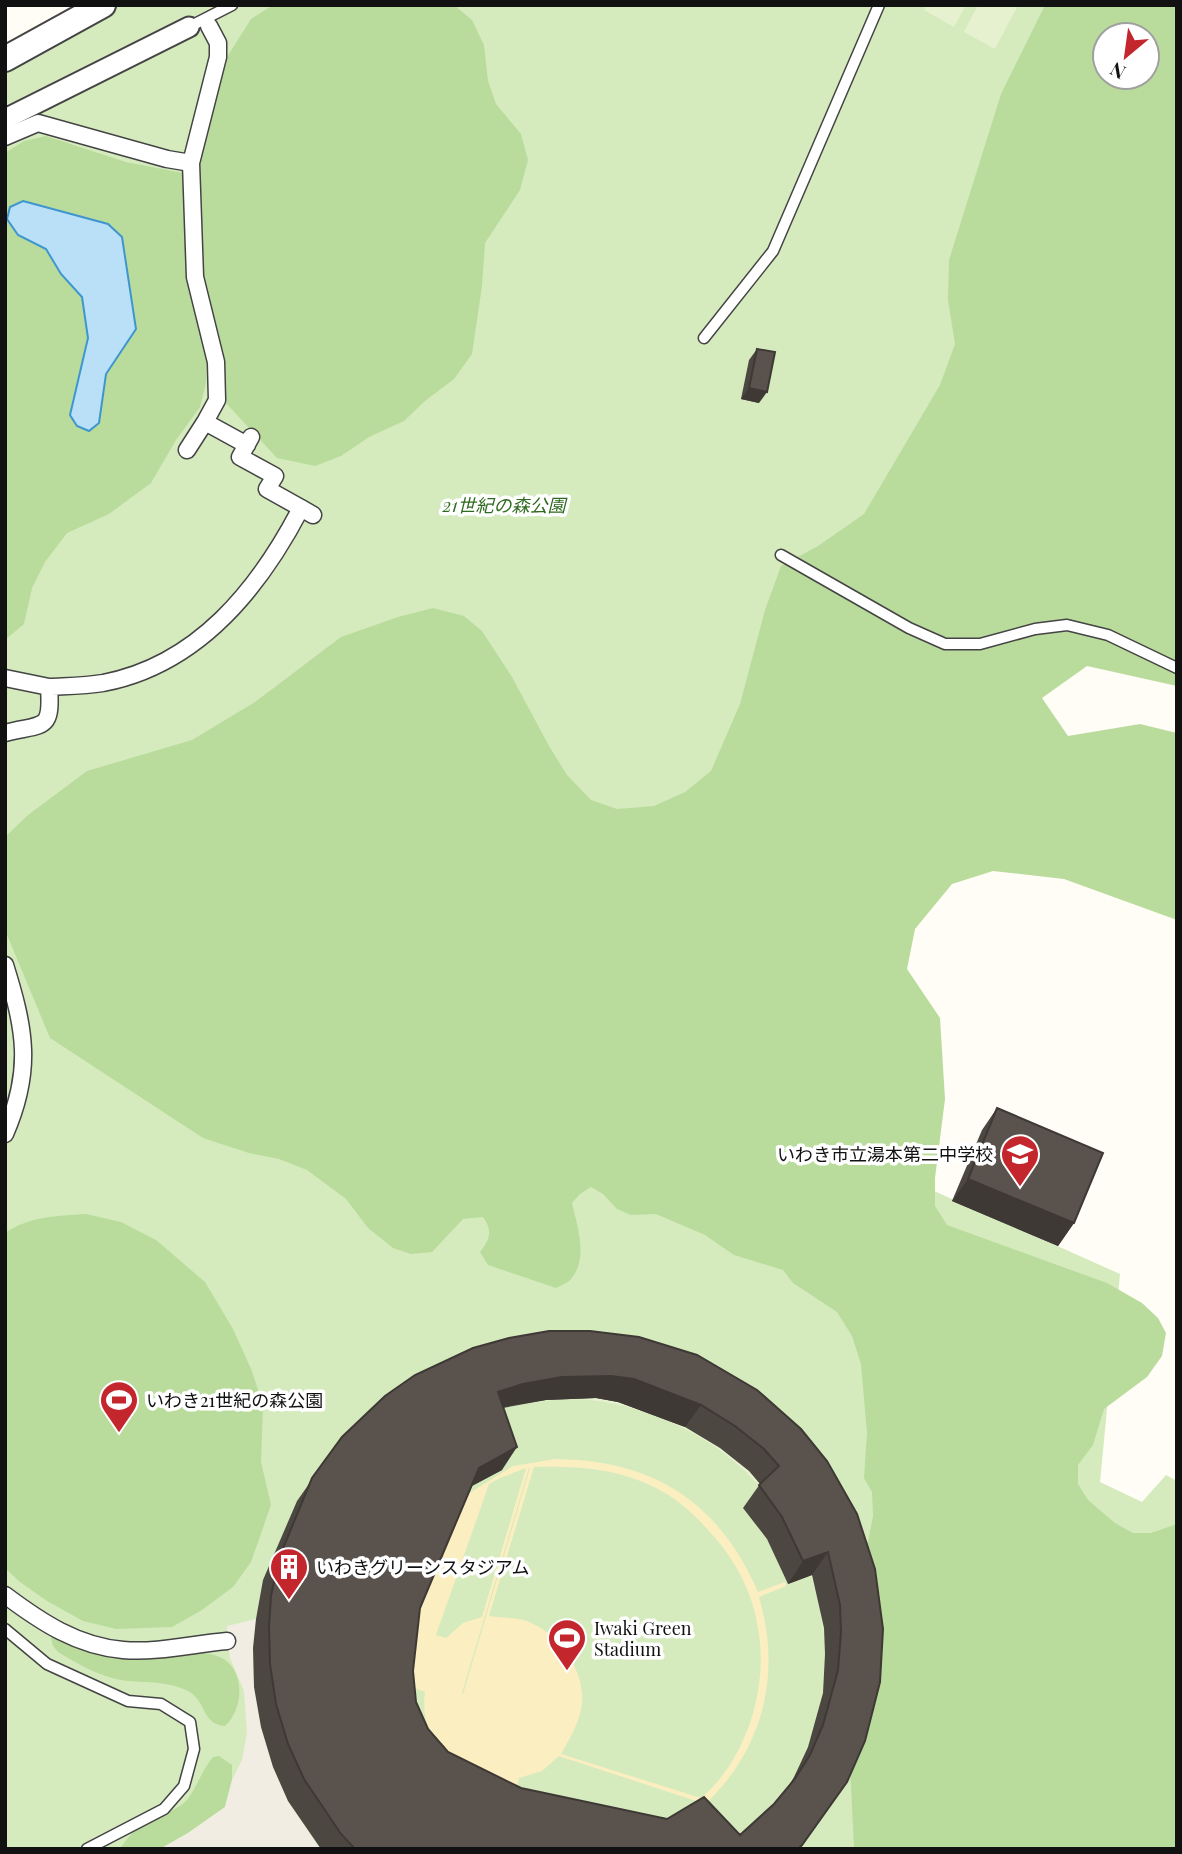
<svg xmlns="http://www.w3.org/2000/svg" width="1182" height="1854" font-family="'Playfair Display','Noto Sans JP',serif">
<style>
.green{fill:#d5ebbd}
.forest{fill:#b9dc9c;fill-rule:evenodd}
.sand{fill:#fbeec1;fill-rule:evenodd}
.pitch{fill:#e6f2cf}
.plaza{fill:#f1ede2}
.water{fill:#b9e0f7;stroke:#3f96cf;stroke-width:2}
.lines{fill:none;stroke-linecap:round;stroke-linejoin:round}
.service-casing{stroke:#444;stroke-width:13}
.pedestrian-casing{stroke:#444;stroke-width:19}
.minor-casing{stroke:#444;stroke-width:23}
.tertiary-casing{stroke:#444;stroke-width:28}
.service{stroke:#fff;stroke-width:10}
.pedestrian{stroke:#fff;stroke-width:16}
.minor{stroke:#fff;stroke-width:19}
.tertiary{stroke:#fff;stroke-width:24}
.wall{fill:#4d4742;fill-rule:evenodd}
.shaded-wall{fill:#3f3936}
.building{fill:#5a524d;stroke:#3f3936;stroke-width:2;fill-rule:evenodd}
.labels{text-anchor:middle;dominant-baseline:central;stroke-width:7;stroke-linejoin:round;paint-order:stroke}
.park-label{font-size:18px;font-style:italic;fill:#2f6b1f;stroke:#fff}
.poi-label{font-size:18px;fill:#111;stroke:#fff;text-anchor:start}
</style>
<rect width="100%" height="100%" fill="#fffdf5"/>
<path class="green" d="M103,5H1115L766,1103L885,1169L1120,1274L1100,1482L1142,1502L1166,1475L1177,1481V1849H5V59Z"/>
<path class="forest" d="M273,5H454L472,20L484,45L488,81L496,104L521,134L528,160L520,190L485,243L482,286L472,354L454,379L425,401L404,421L369,437L341,456L315,466L277,458L224,401L202,276L198,174L207,120L222,65L251,19Z
M1045,5H1177V686L1087,666L1042,698L1068,736L1140,724L1177,733V920L1064,879L993,871L952,884L915,929L907,969L940,1018L945,1099L935,1178V1206L947,1225L1107,1283L1142,1303L1158,1318L1166,1333L1162,1356L1147,1377L1104,1409L1093,1445L1078,1465V1484L1088,1500L1115,1523L1133,1533H1151L1177,1524V1849H854L850,1764L852,1552L868,1542L873,1516L872,1492L864,1478L867,1433L861,1364L852,1336L837,1312L793,1283L783,1270L734,1255L705,1235L656,1214L631,1215L617,1209L603,1194L591,1187L580,1194L572,1203C577,1226 589,1258 571,1279C568,1283 560,1286 556,1288L488,1265L480,1252C490,1239 493,1231 483,1217L463,1219L432,1252L411,1254L393,1248L368,1228L346,1199L307,1170L279,1159L249,1153L203,1138L50,1038L5,930V837L28,815L87,771L192,740L255,702L341,637L398,617L433,608L464,616L482,631L512,677L549,746L567,775L591,800L617,809L654,806L685,792L711,771L740,704L765,610L781,566L818,546L864,514L940,385L955,344L948,300L949,260L1001,94ZM1105,35H1147V77H1105Z
M46,136L126,162L188,174L207,349L206,383L200,407L176,440L151,483L109,514L67,533L45,562L32,588L24,624L5,640V153L24,141Z
M86,1214L121,1222L156,1240L205,1282L233,1329L252,1371L263,1406L261,1462L271,1505L251,1562L233,1587L202,1610L172,1627L116,1629L83,1621L47,1601L20,1582L5,1568V1233C30,1216 57,1216 86,1214Z
M53,1635L186,1653C197,1653 209,1652 220,1657C246,1669 244,1709 225,1726C201,1724 207,1701 188,1691C161,1678 137,1685 112,1678C94,1673 74,1662 58,1652L53,1646L51,1638Z
M219,1756L232,1765V1780L225,1807L188,1833L160,1849H120C127,1838 136,1827 147,1821C160,1813 176,1812 187,1800C197,1787 202,1770 213,1757Z"/>
<path class="sand" d="M555,1459C654,1460 719,1502 758,1592L785,1582L786,1586L759,1597C787,1692 752,1778 670,1832L463,1783C446,1746 419,1736 425,1692L405,1684L413,1624L468,1494L513,1466ZM534,1467C576,1466 615,1468 654,1487C675,1497 693,1513 708,1530C759,1583 773,1654 750,1723C740,1751 725,1778 701,1798L561,1754C570,1738 580,1722 582,1703C585,1669 558,1633 527,1621C514,1617 501,1618 489,1616ZM526,1468L482,1617L463,1623L446,1638L436,1635L489,1484L500,1478ZM529,1468H530L463,1694L462,1693ZM559,1756L696,1801H697L670,1823L517,1787L519,1778L542,1771Z"/>
<path class="pitch" d="M926,5H966L954,27L924,10Z
M978,5H1018L995,49L964,32Z
M596,1398C651,1407 706,1432 748,1470C842,1557 848,1710 772,1810C764,1821 744,1848 730,1849C740,1841 752,1834 760,1825C807,1773 832,1691 822,1622C810,1546 769,1479 703,1439C436,1278 168,1641 411,1849H407C269,1730 286,1511 452,1427C498,1404 545,1399 596,1398Z"/>
<path class="plaza" d="M256,1619L253,1648L254,1686L261,1727L273,1766L288,1801L320,1849H160L188,1833L225,1807L232,1780L242,1760L247,1732L244,1691L230,1658L227,1641V1626Z"/>
<path class="water" d="M23,201L108,224L122,237L136,329L106,374L99,423L89,431L77,426L70,415L88,338L82,297L61,274L46,249L18,235L7,219L10,207Z"/>
<g class="lines">
<defs>
<path id="service" d="M189,27L232,5
M704,338L773,251L879,5
M781,555L909,628L945,644H980L1035,629L1067,625L1108,635L1177,668
M5,1629L47,1664L128,1701L161,1704L190,1722L194,1749L184,1786L164,1809L87,1849"/>
<path id="pedestrian" d="M5,137L38,123L167,159L191,163
M205,422L217,400L216,362L195,277L191,163L218,57V43L209,26
M251,437L240,457L275,476L267,489L301,508
M187,450L205,422L247,445
M5,678L49,687C52,732 44,723 5,733
M49,687C67,686 85,686 103,683C198,665 259,589 301,508L313,515
M5,965C25,1029 33,1070 5,1134
M5,1595C41,1622 77,1646 123,1650C157,1653 193,1644 227,1641"/>
<path id="minor" d="M5,119L189,27"/>
<path id="tertiary" d="M5,59L103,5"/>
</defs>
<use href="#service" class="service-casing"/>
<use href="#pedestrian" class="pedestrian-casing"/>
<use href="#minor" class="minor-casing"/>
<use href="#tertiary" class="tertiary-casing"/>
<use href="#service" class="service"/>
<use href="#pedestrian" class="pedestrian"/>
<use href="#minor" class="minor"/>
<use href="#tertiary" class="tertiary"/>
</g>
<path class="wall" d="M757,349L759,403L741,399L749,360Z
M997,1108L1074,1223L1058,1246L952,1201L982,1130Z
M639,1337L857,1514L847,1782L800,1849H321L288,1801L273,1767L261,1727L254,1687L253,1648L256,1619L263,1580L297,1501L342,1437ZM596,1398L618,1402L685,1427L720,1448L749,1471L760,1484L743,1508L767,1539L788,1584L812,1575L824,1628L825,1654L823,1693L808,1747L794,1777L787,1789L774,1804L740,1835L521,1788L448,1752L428,1729L416,1702L413,1671L420,1608L472,1486L502,1470L503,1408L546,1400Z"/>
<path class="shaded-wall" d="M749,388L767,392L759,403L741,399Z
M968,1179L1074,1223L1058,1246L952,1201Z
M611,1376L634,1379L701,1405L685,1427L618,1402L596,1398L546,1400L508,1406L482,1414L498,1392L523,1384L562,1377Z
M517,1447L502,1470L464,1490L479,1468Z
M828,1552L812,1575L788,1584L803,1561Z"/>
<path class="building" d="M757,349L775,352L767,392L749,388Z
M997,1108L1103,1153L1074,1223L968,1179Z
M549,1331H590L639,1337L697,1355L757,1390L801,1429L827,1461L857,1514L875,1569L883,1629L880,1682L865,1741L847,1782L802,1845L798,1849H355L341,1834L304,1779L288,1744L276,1704L270,1664L269,1626L271,1596L279,1558L312,1478L342,1437L385,1396L415,1375L473,1348L509,1338ZM611,1376L634,1379L701,1405L735,1426L764,1449L779,1466L759,1485L782,1517L803,1561L828,1552L840,1605L841,1632L838,1670L823,1725L810,1755L794,1780L774,1804L740,1835L704,1797L667,1819L521,1788L448,1752L428,1729L416,1702L413,1671L420,1608L479,1468L517,1447L498,1392L523,1384L562,1377Z"/>
<defs>
<symbol id="school-pin" viewBox="-11 -11 22 30"><path d="M0 17L-7.5 6A9.5 9.5 0 1 1 7.5 6Z" fill="#c4262e" stroke="#fff"/><path d="M0-5L7-2L0 1L-7-2ZM-4 1L0 2.5L4 1V4Q0 6-4 4Z" fill="#fff"/></symbol>
<symbol id="stadium-pin" viewBox="-11 -11 22 30"><path d="M0 17L-7.5 6A9.5 9.5 0 1 1 7.5 6Z" fill="#c4262e" stroke="#fff"/><path d="M0-5a6.5 5 0 1 0 0 10a6.5 5 0 1 0 0-10ZM-3.5-1.8h7v3.6h-7Z" fill="#fff"/></symbol>
<symbol id="building-pin" viewBox="-11 -11 22 30"><path d="M0 17L-7.5 6A9.5 9.5 0 1 1 7.5 6Z" fill="#c4262e" stroke="#fff"/><path d="M-4-6H4V6H1V3H-1V6H-4ZM-2.5-4.3h1.7v1.8h-1.7ZM.8-4.3h1.7v1.8H.8ZM-2.5-1h1.7V.8h-1.7ZM.8-1h1.7V.8H.8Z" fill="#fff"/></symbol>
</defs>
<g fill-rule="evenodd">
<use href="#school-pin" x="998" y="1132" width="44" height="60"/>
<use href="#stadium-pin" x="97" y="1378" width="44" height="60"/>
<use href="#building-pin" x="267" y="1545" width="44" height="60"/>
<use href="#stadium-pin" x="545" y="1616" width="44" height="60"/>
</g>
<g class="labels">
<g class="park-label">
<text x="504" y="505">21世紀の森公園</text>
</g>
<g class="poi-label">
<text x="993" y="1154" text-anchor="end">いわき市立湯本第二中学校</text>
<text x="146" y="1400">いわき21世紀の森公園</text>
<text x="316" y="1567">いわきグリーンスタジアム</text>
<text x="594" y="1628">Iwaki Green<tspan x="594" dy="21">Stadium</tspan></text>
</g>
</g>
<rect width="1182" height="1854" fill="none" stroke="#111111" stroke-width="14"/>
<g transform="translate(1126 56) rotate(209)"><circle r="33" fill="#ffffff" stroke="#a0a0a0" stroke-width="2"/>
<path d="M0-5L12 26L0 18L-12 26Z" fill="#c4262e"/>
<text y="-10" font-size="19" font-weight="bold" text-anchor="middle" fill="#111111">N</text>
</g>
</svg>
